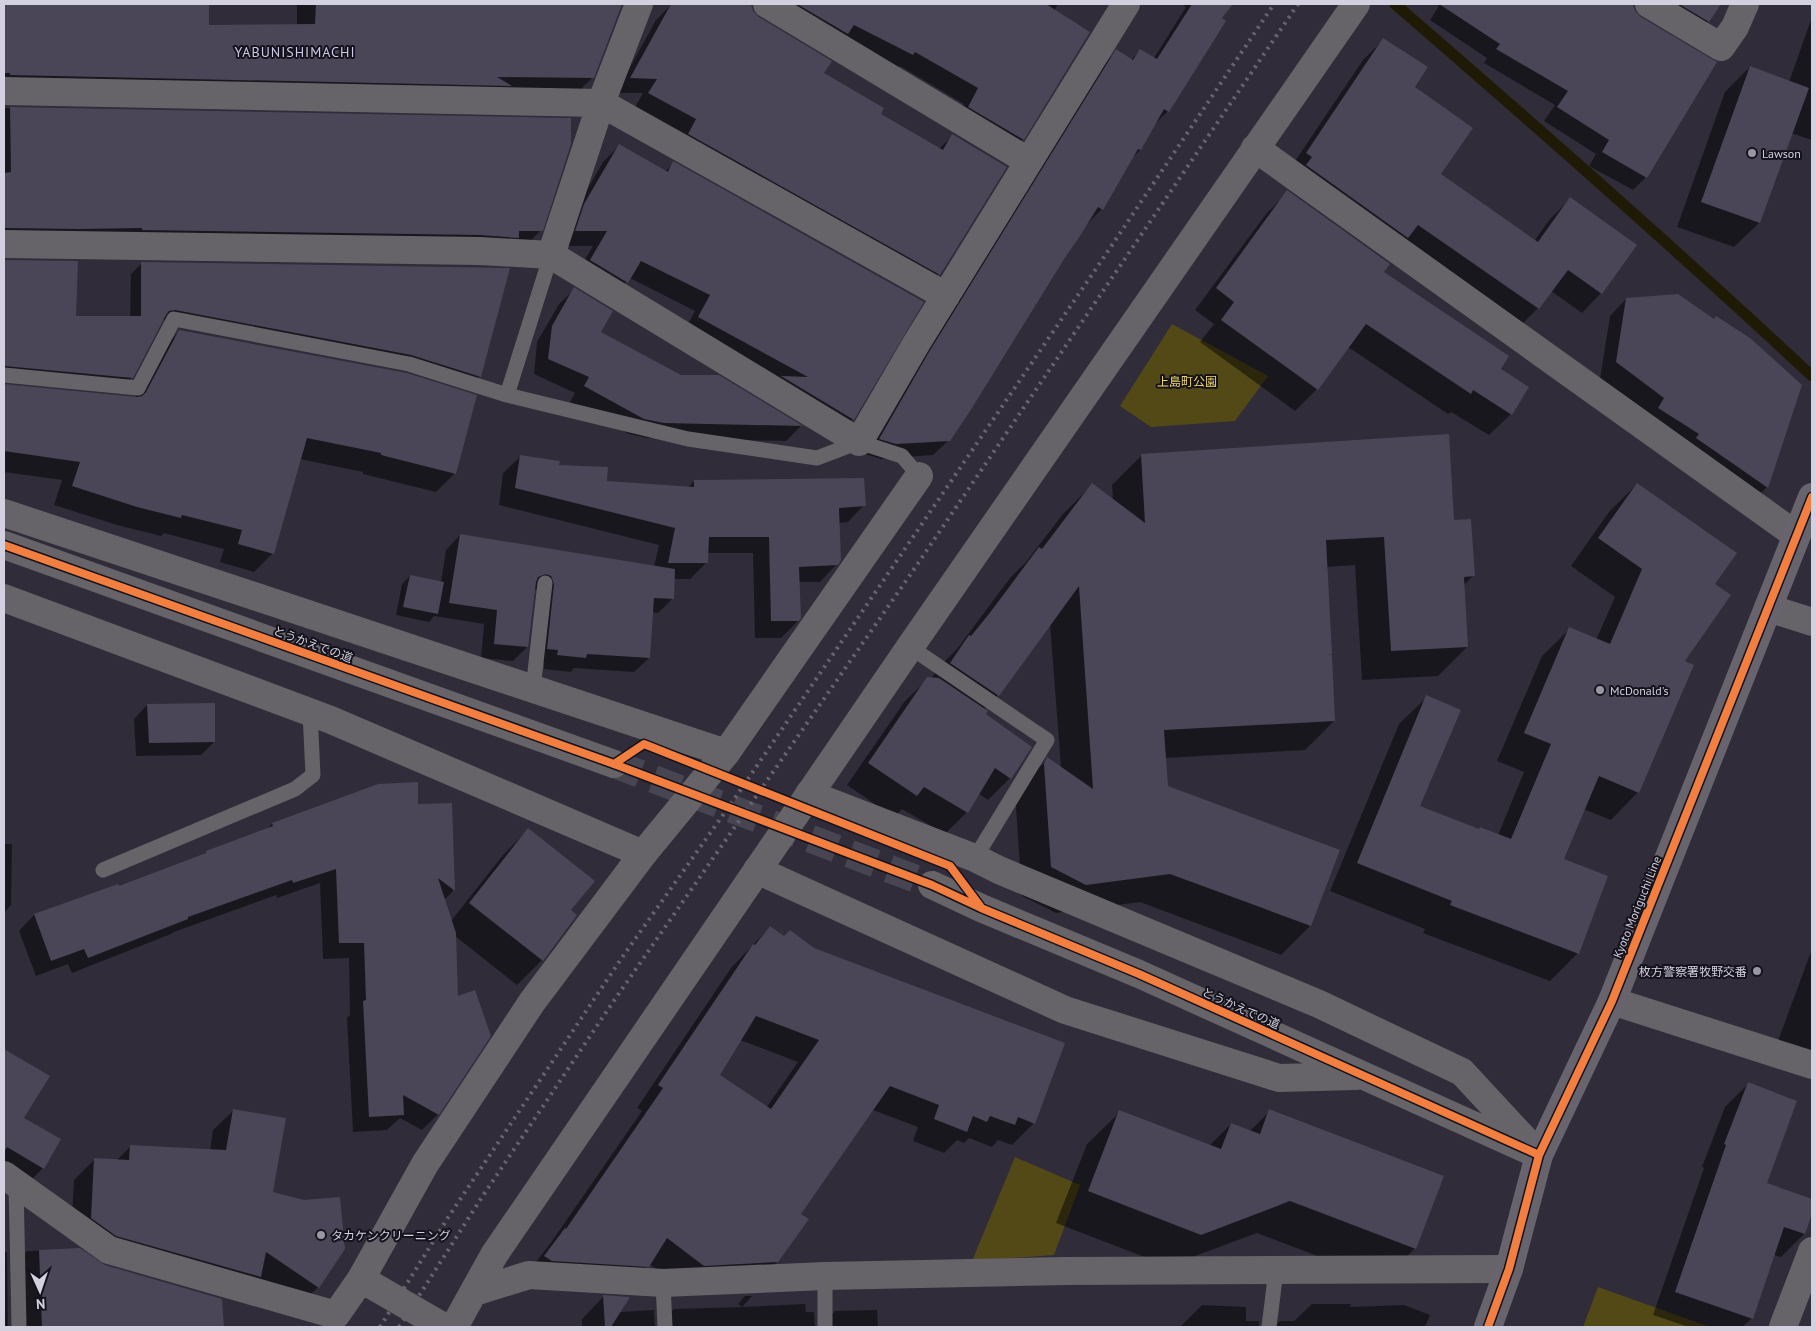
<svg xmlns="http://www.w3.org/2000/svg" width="1816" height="1331" font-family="'PT Sans','Noto Sans JP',sans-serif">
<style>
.green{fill:#534917}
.shadow{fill:#0007;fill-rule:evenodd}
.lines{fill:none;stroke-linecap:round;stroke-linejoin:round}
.stream{stroke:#1f1a05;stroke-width:11}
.building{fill:#4b4558;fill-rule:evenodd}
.tertiary-tunnel{stroke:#484552;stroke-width:28;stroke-dasharray:28 14;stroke-linecap:butt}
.service{stroke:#666469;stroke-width:15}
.minor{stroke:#666469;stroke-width:28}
.tertiary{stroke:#666469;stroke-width:28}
.primary{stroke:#67646d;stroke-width:28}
.rail{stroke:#67656c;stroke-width:4;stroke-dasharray:2.5 5;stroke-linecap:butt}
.cycleway-casing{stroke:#14121c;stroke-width:11}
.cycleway{stroke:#f27e40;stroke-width:8}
.poi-dot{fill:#9a97a5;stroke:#14121c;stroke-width:2}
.labels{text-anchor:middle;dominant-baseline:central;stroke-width:4;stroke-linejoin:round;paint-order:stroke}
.poi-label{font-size:12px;fill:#d3d0df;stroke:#14121c;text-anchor:start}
.park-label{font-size:12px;fill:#efd665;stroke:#14121c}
.street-label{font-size:12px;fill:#d3d0df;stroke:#14121c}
.neighbourhood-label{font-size:14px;letter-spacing:1px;fill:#d0cae8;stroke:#14121c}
</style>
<rect width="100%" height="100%" fill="#302c39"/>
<path class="green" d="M1172,324L1268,376L1235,421L1151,427L1120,406Z
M1015,1157L1080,1185L1054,1255L972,1261Z
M1598,1287L1710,1327H1583Z"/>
<path class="shadow" d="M4,4H208L207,27L297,25V4H621L593,77L574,96L4,94Z
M685,4H750L752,12L823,74L879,114L939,149L953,135L939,274L924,289L634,109L643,93H616L656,20L671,5L681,10Z
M754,4H1058L1054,11L1089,33L1023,139L1008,154L954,122L964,104L900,66L897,70Z
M1182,4H1231L1220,19L1168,111L1153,126L1140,150L1132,158L1102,209L1087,224L1065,255L949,440L933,455L881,459L865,454L1102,66L1117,51L1131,60L1140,51L1154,58L1186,7Z
M1434,4H1610L1638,21L1646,177L1633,190L1589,166L1596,154L1544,121L1555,105L1484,63L1487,58L1430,20L1439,6Z
M1645,4H1719L1708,21L1695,35Z
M1812,17V140L1791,133L1759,223L1734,247L1677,227L1725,92L1750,67L1789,82Z
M1383,40L1413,87L1440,174L1535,240L1550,219L1570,199L1601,293L1582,313L1551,291L1538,308L1518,328L1287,173L1363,60Z
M4,108L570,119L541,230L523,249L4,247Z
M619,146L665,172L674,163L922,302L852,420L837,435L683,333L695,311L630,278L611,298L575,276L593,246H561L569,221L603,162Z
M1288,192L1499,369L1511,414L1489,435L1451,412L1448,414L1348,347L1317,389L1295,411L1200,342L1214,324L1195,310L1266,214Z
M4,261L76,262L74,318H130L131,274L142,263L480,376L469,387L399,365L163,320L161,321L132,377L120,389L4,377Z
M575,289L599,332L681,376H718L801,426L786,441L648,438L629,434L570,402L575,393L534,374L537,342L559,304Z
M1626,299L1767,487L1751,503L1600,379L1610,316Z
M180,331L455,473L436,492L363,474V472L300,459L273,553L254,572L220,562L224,549L164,533L161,536L117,525L54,505L62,480L4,472V386L135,398L161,350Z
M1142,455L1453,522L1473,576L1463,586L1467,647L1438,676L1362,680L1355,565L1326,567L1331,654L1329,655L1334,721L1305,750L1165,758L1167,787L1310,926L1281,955L1140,902L1056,913L1022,896L1015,794L1018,788L1048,759L1061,768L1050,623L998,695L983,710L1010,778L988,800L978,793L967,812L945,834L902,809L894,817L847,785L905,701L928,679H931L940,666L957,649L1010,578L1026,562L1063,514L1092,485L1113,501L1112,485Z
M520,457L558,466L606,482L688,488L694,481L864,505L848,522L838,523L837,564L820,582H799L798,621L781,638H755L753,553H707V562L690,579H673L672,599L658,613L652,612L649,658L634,672L574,668L571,672L544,669V663H533L540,593L536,589H534L527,647L513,661L481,658L484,624L434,616L429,622L396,615L402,584L410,576L441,582L446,550L460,535L654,567L659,545L499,505L503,473Z
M1637,484L1714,584L1683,662L1638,792L1611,820L1583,809L1562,860L1578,953L1550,981L1423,933L1425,929L1330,891L1399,724L1427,697L1419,807L1478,831L1498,835L1524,772L1497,761L1542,656L1570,629L1596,640L1615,597L1571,566L1609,512Z
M147,705L214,742L201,755L136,756L134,719Z
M450,804L453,891L444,900L451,921L503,855L528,830L569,910L542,960L517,985L455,936L438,1114L422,1130L400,1118L387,1130L353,1132L347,1018L350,1015L349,958L323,959L320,883L277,898L276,895L174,932L171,934L72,973L68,964L36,976L19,931L34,915L118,887L203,856L206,852L267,829L272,824L417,805Z
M4,844H12L11,905L4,913Z
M770,927L1034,1123L1012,1145L998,1140L992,1147L969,1138L964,1143L957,1140L944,1153L913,1141L918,1127L873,1110L799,1214L777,1262L754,1284L682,1287L649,1264L626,1288L523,1278L550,1244L642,1111L637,1108L731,968ZM740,1040L798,1062L766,1108L718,1075Z
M1812,949V1072L1772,1057Z
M4,1050L48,1076L22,1119L43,1168L28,1183L4,1168Z
M1748,1084L1765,1184L1812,1200V1210L1804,1234L1781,1257L1774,1255L1752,1318L1742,1327H1689L1653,1315L1704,1168L1702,1167L1725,1107Z
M234,1110L271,1193L318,1287L298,1307L71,1238L74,1180L94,1160L116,1161L131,1146L210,1151L213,1130Z
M1270,1111L1415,1248L1383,1281L1257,1233L1168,1266L1056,1223L1087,1144L1120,1112L1209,1146L1231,1124L1250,1131Z
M79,1249L104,1266L221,1300L223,1327H16L15,1264L27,1251Z
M4,1252H7L8,1327H4Z
M604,1296L620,1312L654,1310L655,1327H582V1319Z
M745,1296H752L742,1307L805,1304L806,1312H814L815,1327H656L674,1309L742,1307L738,1304Z
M1312,1304H1351L1350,1307L1404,1305L1430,1315L1425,1327H1274L1280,1321H1294Z
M1202,1305L1246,1307V1321H1259V1327H1180Z
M877,1310L878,1327H819L835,1311Z"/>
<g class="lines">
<path class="stream" d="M1395,4C1536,126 1676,249 1812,376"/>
</g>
<path class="building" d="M4,4H209V25L315,24L316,4H622L594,78L497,77L512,86L10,75V73H4Z
M671,4H751L753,11L759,17L832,61L824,73L884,108L881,114L943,150L952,134L1007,167L940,275L688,134L696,119L648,93L657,79L630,78Z
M797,4H1046L1090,32L1024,140L968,107L978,88L915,52L913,55L854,25L848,34Z
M1192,4H1233L1222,18L1226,21L1169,112L1164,109L1141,150L1138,149L1103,210L1098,207L1078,239L1066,256L972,408L950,441L896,444L879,439L929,352L1116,49L1133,60L1140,49L1157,59Z
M1439,4H1633L1635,11L1641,17L1717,62L1647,178L1602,152L1609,140L1557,107L1568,91L1496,49L1500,44Z
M1679,4H1721L1709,22Z
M1383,38L1428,67L1415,87L1473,128L1441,174L1538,242L1570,197L1637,245L1602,294L1568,270L1539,309L1418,225L1408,238L1306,165L1312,157L1306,153Z
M1750,66L1809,88L1760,223L1701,202Z
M10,107L571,118V144L543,231H519V238L480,235L142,230V228L79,229L4,228V173L11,172Z
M619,144L668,172L673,161L924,302L854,420L781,376L808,377L698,317L710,295L641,261L628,283L590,260L607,231H575L584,204Z
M1287,190L1390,264L1384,272L1509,356L1501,369L1529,387L1512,415L1473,390L1471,394L1366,324L1318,390L1221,320L1234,302L1216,288Z
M4,260L78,261L76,316H141V262L510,268L481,377L411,355L175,310L169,311L166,315L133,378L4,366Z
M574,287L613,311L601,332L681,375H719L803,426L664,423L644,419L584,386L589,377L548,359L552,326Z
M1678,294L1714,319L1716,316L1750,338L1802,385L1768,488L1696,438L1699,434L1658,408L1664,398L1616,362L1626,298Z
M179,330L407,373L477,395L456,474L381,455V453L307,438L274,554L238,544L242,530L182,515L181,518L137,507L72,486L80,462L4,451V384L137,397L142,396L146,392Z
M1449,434L1454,520L1471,519L1475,576L1464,577L1468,647L1391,651L1384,537L1326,540L1332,654H1329L1332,655L1335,721L1164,730L1168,786L1340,850L1311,926L1170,874L1086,885L1051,867L1044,764L1047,757L1093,789L1079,586L999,696L950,663L969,635L971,636L989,614L1039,547L1042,549L1092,483L1145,523L1141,454Z
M520,455L560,461L559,465L608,467L607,481L694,487V480L864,478L866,506L839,508L841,560L838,565L799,567L801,618L799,621H771L769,537H709L708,563H668L675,528L515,488Z
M1637,483L1737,553L1715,584L1731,595L1685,661L1694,665L1639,793L1599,776L1564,859L1608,876L1579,954L1450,905L1452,901L1357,863L1426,695L1461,710L1420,806L1479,829L1480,827L1511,839L1551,744L1524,733L1569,627L1610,644L1642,569L1598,538Z
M460,534L675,569L674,599L654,598L650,658L587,654L586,658L557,655L558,650L547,649L554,584L551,576L546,574L538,577L536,582L528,647L494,644L497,610L449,603Z
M410,575L444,582L438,614L403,607Z
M927,677L939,678L988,711L986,714L1032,747L1011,779L995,768L968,813L924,787L917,796L868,763Z
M215,703V742L149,743L147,704Z
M418,782V804L452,803L455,891L438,878L456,933L458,996L475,990L491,1036L439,1115L403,1095L404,1115L369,1117L363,1001L366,1000L364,943H339L336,869L293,883L292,880L188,917V919L88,958L84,949L51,961L34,914L118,884L119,886L206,853V851L273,826L272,823L378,784Z
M528,828L595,881L571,910L577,915L543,961L469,903Z
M770,926L784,936L790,930L814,948L1065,1043L1035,1124L1018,1117L1015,1125L990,1116L987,1122L973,1116L967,1132L934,1119L939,1105L890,1086L801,1214L809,1219L778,1262L704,1266L667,1238L649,1267L552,1261L544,1256L565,1228L566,1229L663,1088L658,1085L753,944L755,945ZM756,1016L819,1040L771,1109L720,1075Z
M4,1049L50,1076L24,1118L61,1139L44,1169L7,1147L4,1152Z
M1748,1082L1797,1101L1767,1183L1812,1199V1214L1805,1234L1784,1227L1753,1319L1675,1292L1726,1145L1724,1144Z
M233,1109L286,1118L273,1192L304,1200L340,1197L345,1249L319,1288L266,1252L261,1277L116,1236L91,1218L94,1158L129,1160L130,1145L226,1150Z
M1269,1109L1444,1176L1416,1249L1290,1201L1201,1235L1088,1191L1119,1110L1221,1149L1231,1123L1260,1134Z
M80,1248L105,1265L222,1299L224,1327H42L39,1250Z
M603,1295L630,1297L611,1327H605Z"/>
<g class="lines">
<path class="tertiary-tunnel" d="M614,764L932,885"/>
<path class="service" d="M4,375L138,388L174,319L409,364L507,395L688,439L817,458L859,442L902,456L919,476
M507,395L551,255
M910,647L1047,740L975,858
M533,689L545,583
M103,870L295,789L313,775L310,712
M16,1184L19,1327
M825,1276V1327
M663,1283L665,1327
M1269,1327L1276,1270"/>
<path class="minor" d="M767,4L1028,161
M1649,4L1721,47L1735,27L1745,4
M4,91L601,103L946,296
M1255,148L1796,535
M4,244L480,251L551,255L859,442L916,344L1126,4
M551,255L601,103L639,4
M1768,608L1812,622
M1612,1001L1812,1065
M4,1175L109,1250L336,1315L361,1279L444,1327
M361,1279L425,1164L532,1002L643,854L726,753L919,476
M474,1292L529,1275L663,1283L825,1276L1065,1271L1509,1269
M454,1327L494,1255L910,647L1356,4
M1783,1327L1812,1251"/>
<path class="tertiary" d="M4,513L726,753
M4,545L614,764
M4,598L331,720L643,854
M809,794L975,858L999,870L1319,1004L1462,1072L1539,1155
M757,870L1065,1010L1279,1078L1356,1076
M932,885L981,908L1139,974L1528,1150"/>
<path class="primary" d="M1488,1327L1509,1269L1539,1155L1612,1001L1812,497"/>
<path class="rail" d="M380,1327L449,1216L621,959L735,798L1106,254L1274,4
M399,1327L482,1197L613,1002L908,578L1298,4"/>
<defs>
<path id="cycleway" d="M4,545L614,764L932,885L981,908L1139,974L1539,1155
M614,764L644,744L950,866L980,906
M1488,1327L1509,1269L1539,1155L1612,1001L1812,497"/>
</defs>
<use href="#cycleway" class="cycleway-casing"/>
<use href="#cycleway" class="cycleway"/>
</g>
<g class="poi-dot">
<circle cx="1752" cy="153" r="5"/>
<circle cx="1600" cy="690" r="5"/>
<circle cx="1757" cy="971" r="5"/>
<circle cx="321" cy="1235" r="5"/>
</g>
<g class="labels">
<g class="poi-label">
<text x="1762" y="153">Lawson</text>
<text x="1610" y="690">McDonald's</text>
<text x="1747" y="971" text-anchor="end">枚方警察署牧野交番</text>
<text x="331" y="1235">タカケンクリーニング</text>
</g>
<g class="park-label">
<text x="1187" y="381">上島町公園</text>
</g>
<g class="street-label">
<text transform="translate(313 644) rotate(20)">とうかえでの道</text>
<text transform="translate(1637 907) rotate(-68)">Kyoto Moriguchi Line</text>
<text transform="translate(1241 1008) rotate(24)">とうかえでの道</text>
</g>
<g class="neighbourhood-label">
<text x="295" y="52">YABUNISHIMACHI</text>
</g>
</g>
<rect width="1816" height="1331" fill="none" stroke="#d3d0df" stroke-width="10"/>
<g transform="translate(40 1291) rotate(177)" stroke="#14121c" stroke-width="4" paint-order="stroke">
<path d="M0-4L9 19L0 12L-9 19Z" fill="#d3d0df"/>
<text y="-8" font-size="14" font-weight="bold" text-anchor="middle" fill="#d3d0df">N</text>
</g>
</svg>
